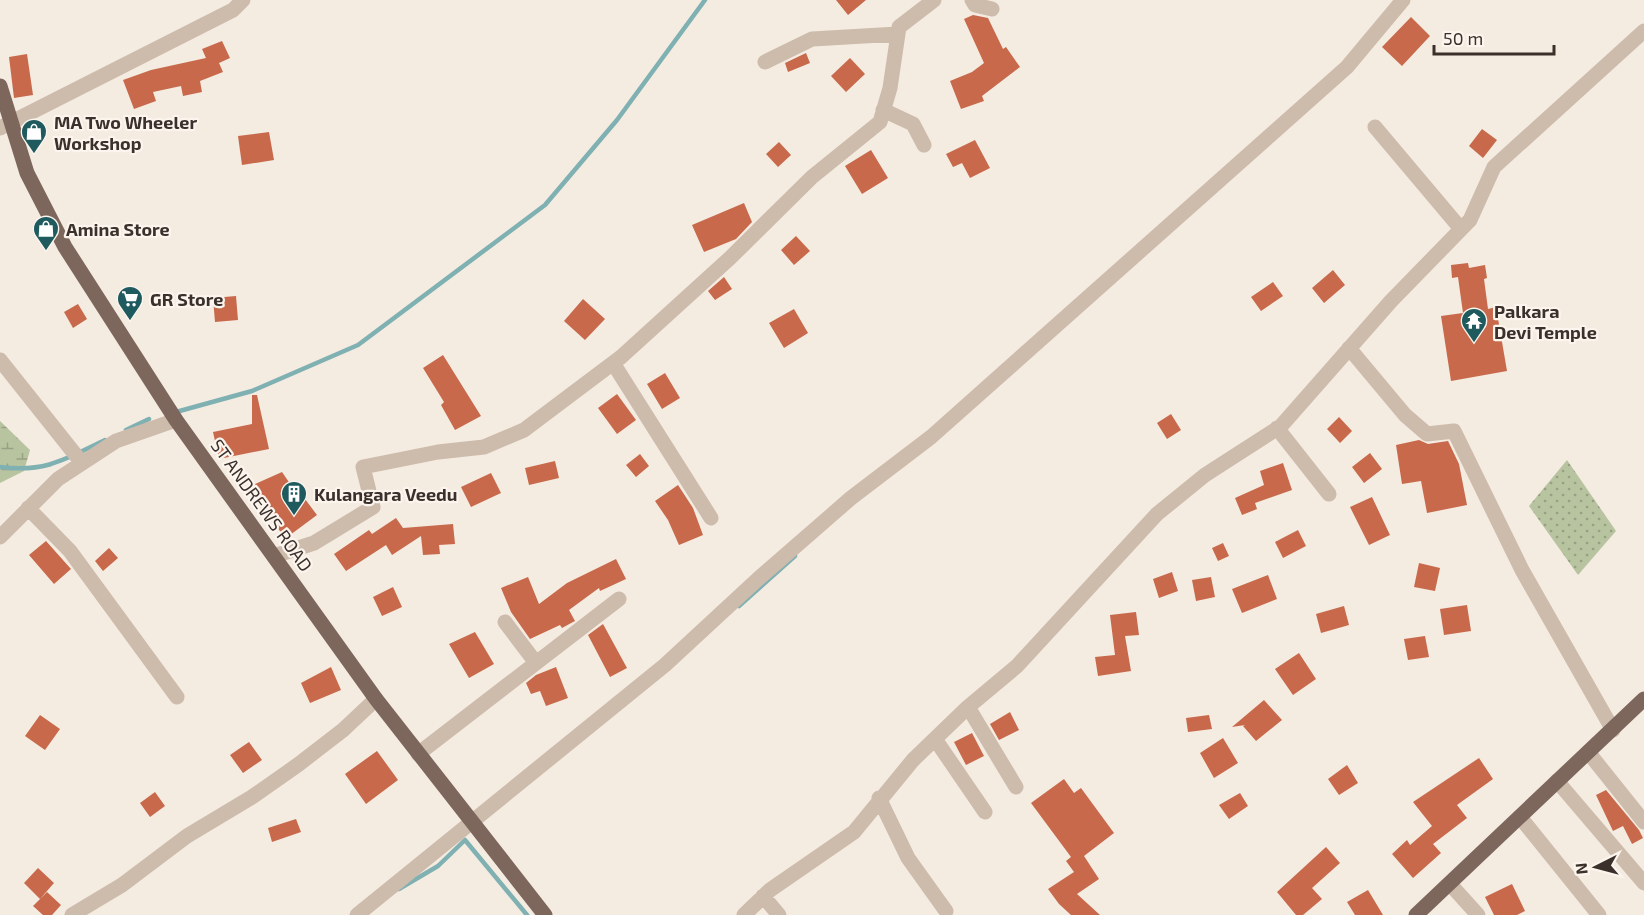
<svg xmlns="http://www.w3.org/2000/svg" width="1644" height="915" font-family="'Exo 2',sans-serif">
<style>
.wetland{fill:url(#wetland-marsh)}
.park{fill:url(#park-dots)}
.lines{fill:none;stroke-linecap:round;stroke-linejoin:round}
.stream{stroke:#7fb0b2;stroke-width:4.5}
.building{fill:#c8694b}
.minor{stroke:#cdbbac;stroke-width:15}
.major{stroke:#7d675c;stroke-width:15}
.labels{text-anchor:middle;dominant-baseline:central;stroke-width:4.5;stroke-linejoin:round;paint-order:stroke}
.poi-label{font-size:18px;font-weight:bold;fill:#3b302b;stroke:#fbf5ee;text-anchor:start}
.street-label{font-size:18px;fill:#3b302b;stroke:#fbf5ee}
</style>
<defs>
<pattern id="wetland-marsh" width="20" height="14" patternUnits="userSpaceOnUse" patternTransform="scale(1.5)"><rect width="20" height="14" fill="#b8c4a0"/><path d="M1 5h8M5 5V1M11 12h8M15 12V8" fill="none" stroke="#97a083"/></pattern>
<pattern id="park-dots" width="8" height="8" patternUnits="userSpaceOnUse" patternTransform="scale(1.5)"><rect width="8" height="8" fill="#b8c4a0"/><path d="M2 2h.1M6 6h.1" fill="none" stroke="#97a083" stroke-width="1.8" stroke-linecap="round"/></pattern>
</defs>
<rect width="100%" height="100%" fill="#f4ebe1"/>
<path class="wetland" d="M0,421L30,450L24,471L0,483Z"/>
<path class="park" d="M1567,460L1616,531L1578,575L1529,506Z"/>
<g class="lines">
<path class="stream" d="M176,412L252,391L358,345L545,205L617,120L705,0
M126,430L149,419
M0,467C45,473 66,459 105,440
M739,606L795,556
M399,889L438,866L465,840L527,915"/>
</g>
<path class="building" d="M836,0H866L848,15Z
M973,15L988,18L1003,49L1006,47L1020,67L982,96L984,101L961,109L950,81L972,72L984,63L964,19Z
M1411,17L1430,36L1402,66L1382,47Z
M222,41L230,58L219,63L223,72L200,81L202,92L183,96L181,86L153,92L156,101L134,109L123,80L151,70L206,58L202,49Z
M806,53L810,63L788,72L785,63Z
M27,54L33,95L14,98L9,57Z
M850,58L865,74L846,92L831,76Z
M1482,129L1497,140L1483,158L1469,146Z
M269,132L274,160L242,165L238,136Z
M975,140L990,168L970,178L962,163L953,167L946,154Z
M779,142L791,155L778,167L766,154Z
M871,150L888,178L862,194L845,166Z
M744,203L752,222L736,239L704,252L692,225Z
M796,236L810,251L794,265L781,250Z
M1468,263L1469,268L1485,265L1487,278L1484,279L1488,309L1496,307L1507,371L1451,381L1441,316L1463,313L1458,277L1452,278L1451,265Z
M1333,270L1345,285L1324,303L1312,288Z
M724,277L732,289L715,300L708,291Z
M1273,282L1283,296L1261,311L1251,297Z
M236,296L238,320L215,322L213,298Z
M583,299L605,319L585,340L564,321Z
M78,304L87,319L73,328L64,312Z
M794,309L808,333L784,348L769,323Z
M443,355L481,416L455,430L441,405L444,402L423,368Z
M665,373L680,398L662,409L647,384Z
M617,394L636,420L617,434L598,408Z
M252,395H257L269,449L219,459L213,432L252,424Z
M1171,414L1181,430L1167,439L1157,423Z
M1339,417L1352,431L1340,443L1327,429Z
M1419,440L1428,444L1448,441L1459,464L1467,505L1427,513L1421,481L1402,484L1396,445Z
M1370,453L1382,469L1364,483L1352,467Z
M640,454L649,466L636,477L626,465Z
M555,461L559,478L529,485L525,468Z
M1283,463L1292,490L1255,503L1257,509L1242,515L1235,498L1264,485L1260,471Z
M282,472L299,497L302,495L317,515L286,538L244,489Z
M491,473L501,493L471,507L461,487Z
M678,485L693,508L703,535L679,545L668,520L655,501Z
M1372,497L1390,535L1369,545L1350,507Z
M396,518L403,528L453,524L455,544L439,545L440,554L423,555L421,536L392,555L386,545L346,571L334,554L369,530L372,534Z
M1298,530L1306,546L1283,558L1275,542Z
M46,541L71,569L54,584L29,555Z
M1223,543L1229,556L1218,561L1212,548Z
M109,548L118,558L103,571L95,561Z
M616,559L626,579L600,591L599,588L569,610L575,621L573,622L562,628L560,625L530,639L511,612L501,588L528,577L539,604L567,583Z
M1419,563L1440,568L1435,591L1414,587Z
M1172,572L1178,591L1159,598L1153,579Z
M1268,575L1277,599L1242,613L1232,589Z
M1211,577L1215,597L1196,601L1192,580Z
M393,587L402,607L382,616L373,597Z
M1467,605L1471,631L1444,635L1440,609Z
M1344,606L1349,625L1321,633L1316,614Z
M1136,612L1139,635L1125,636L1131,671L1098,676L1095,657L1115,655L1110,615Z
M603,624L627,668L610,677L588,635Z
M475,632L494,664L469,678L449,644Z
M1425,636L1429,657L1408,660L1404,639Z
M1299,653L1316,679L1293,695L1275,669Z
M331,667L341,690L310,703L301,683Z
M556,667L568,698L546,706L540,691L531,694L526,683L536,675Z
M1264,700L1282,720L1256,741L1243,726L1245,725L1232,727Z
M1010,712L1019,730L999,740L990,724Z
M40,715L60,729L45,750L25,736Z
M1209,715L1212,729L1188,732L1186,718Z
M972,733L984,756L966,765L954,742Z
M1223,738L1238,763L1214,778L1200,753Z
M249,742L262,760L243,773L230,755Z
M377,751L398,780L366,804L345,774Z
M1479,758L1493,779L1457,805L1467,818L1433,844L1441,853L1413,878L1392,854L1407,840L1410,845L1432,826L1413,802Z
M1347,765L1358,783L1339,795L1328,779Z
M1064,779L1074,793L1081,788L1114,833L1084,856L1099,879L1077,894L1100,915H1071L1059,904L1048,889L1074,872L1066,861L1071,857L1031,803Z
M1606,790L1639,830L1643,838L1632,844L1623,826L1613,831L1596,795Z
M155,792L165,806L150,817L140,803Z
M1240,793L1248,806L1229,819L1219,805Z
M296,819L301,832L272,842L268,828Z
M1326,847L1340,863L1312,888L1322,899L1303,915H1296L1277,892Z
M38,868L54,883L40,899L24,883Z
M1512,884L1525,911L1517,915H1494L1485,897Z
M1368,890L1383,915H1355L1347,902Z
M47,892L61,905L52,915H43L33,906Z"/>
<g class="lines">
<path class="minor" d="M972,0L975,5L992,9
M765,62L812,39L898,34
M883,110L913,124L924,145
M1375,127L1461,229
M0,128L233,10L243,0
M1349,348L1405,415L1427,434L1454,431L1522,570L1613,730
M0,360L82,463
M613,363L711,518
M1277,428L1329,494
M28,508L70,551L177,697
M0,537L58,479L116,441L176,420
M274,556L314,543L373,507L363,467L438,452L484,447L524,430L621,357L730,258L812,177L880,122L890,88L899,27L934,0
M505,622L536,663
M968,707L1016,787
M935,739L985,812
M1588,752L1644,822
M418,754L619,599
M1557,781L1644,883
M879,798L908,858L946,911
M1520,817L1599,915
M1450,884L1478,915
M763,896L779,915
M72,915L122,885L187,836L252,797L299,764L343,730L376,699
M357,915L665,665L758,579L851,498L931,437L1347,67L1403,0
M744,915L770,890L854,832L913,760L968,707L1017,666L1157,514L1205,475L1281,426L1391,301L1470,220L1494,167L1644,31"/>
<path class="major" d="M0,86L27,173L65,247L176,420L376,699L545,915
M1416,915L1644,699"/>
</g>
<defs>
<symbol id="shop-pin" viewBox="-11 -11 22 30"><path d="M0 17L-7.5 6A9.5 9.5 0 1 1 7.5 6Z" fill="#1f5a5e" stroke="#fbf5ee"/><path d="M-5-2.5h2.3a2.7 3.5 0 0 1 5.4 0H5L5.5 6h-11ZM-1.5-2.5h3a1.5 2.3 0 0 0-3 0Z" fill="#fff"/></symbol>
<symbol id="supermarket-pin" viewBox="-11 -11 22 30"><path d="M0 17L-7.5 6A9.5 9.5 0 1 1 7.5 6Z" fill="#1f5a5e" stroke="#fbf5ee"/><path d="M-6-5.5h2.5l.6 2H6L4.5 2H-2.5L-4.4-4H-6ZM-1.5 3.2a1.3 1.3 0 1 0 .1 0ZM3 3.2a1.3 1.3 0 1 0 .1 0Z" fill="#fff"/></symbol>
<symbol id="temple-pin" viewBox="-11 -11 22 30"><path d="M0 17L-7.5 6A9.5 9.5 0 1 1 7.5 6Z" fill="#1f5a5e" stroke="#fbf5ee"/><path d="M0-6L5-2H3V0L6.5 2.5H4V6H1.5V3h-3V6H-4V2.5H-6.5L-3 0V-2H-5Z" fill="#fff"/></symbol>
<symbol id="building-pin" viewBox="-11 -11 22 30"><path d="M0 17L-7.5 6A9.5 9.5 0 1 1 7.5 6Z" fill="#1f5a5e" stroke="#fbf5ee"/><path d="M-4-6H4V6H1V3H-1V6H-4ZM-2.5-4.3h1.7v1.8h-1.7ZM.8-4.3h1.7v1.8H.8ZM-2.5-1h1.7V.8h-1.7ZM.8-1h1.7V.8H.8Z" fill="#fff"/></symbol>
</defs>
<g fill-rule="evenodd">
<use href="#shop-pin" x="19" y="117" width="30" height="40"/>
<use href="#shop-pin" x="31" y="214" width="30" height="40"/>
<use href="#supermarket-pin" x="115" y="284" width="30" height="40"/>
<use href="#temple-pin" x="1459" y="306" width="30" height="40"/>
<use href="#building-pin" x="279" y="479" width="30" height="40"/>
</g>
<g class="labels">
<g class="poi-label">
<text x="54" y="122">MA Two Wheeler<tspan x="54" dy="21">Workshop</tspan></text>
<text x="66" y="229">Amina Store</text>
<text x="150" y="299">GR Store</text>
<text x="1494" y="311">Palkara<tspan x="1494" dy="21">Devi Temple</tspan></text>
<text x="314" y="494">Kulangara Veedu</text>
</g>
<g class="street-label">
<text transform="translate(262 505) rotate(54)">ST ANDREWS ROAD</text>
</g>
</g>
<g transform="translate(1596 867) rotate(264)" stroke="#fbf5ee" stroke-width="4.5" paint-order="stroke">
<path d="M0-4.5L10 22L0 15L-10 22Z" fill="#3b302b"/>
<text y="-9" font-size="16" font-weight="bold" text-anchor="middle" fill="#3b302b">N</text>
</g>
<path d="M1434 45v9h120v-9" fill="none" stroke="#3b302b" stroke-width="3"/>
<text x="1443" y="45" font-size="18" fill="#3b302b" stroke="#fbf5ee" stroke-width="4.5" paint-order="stroke">50 m</text>
</svg>
